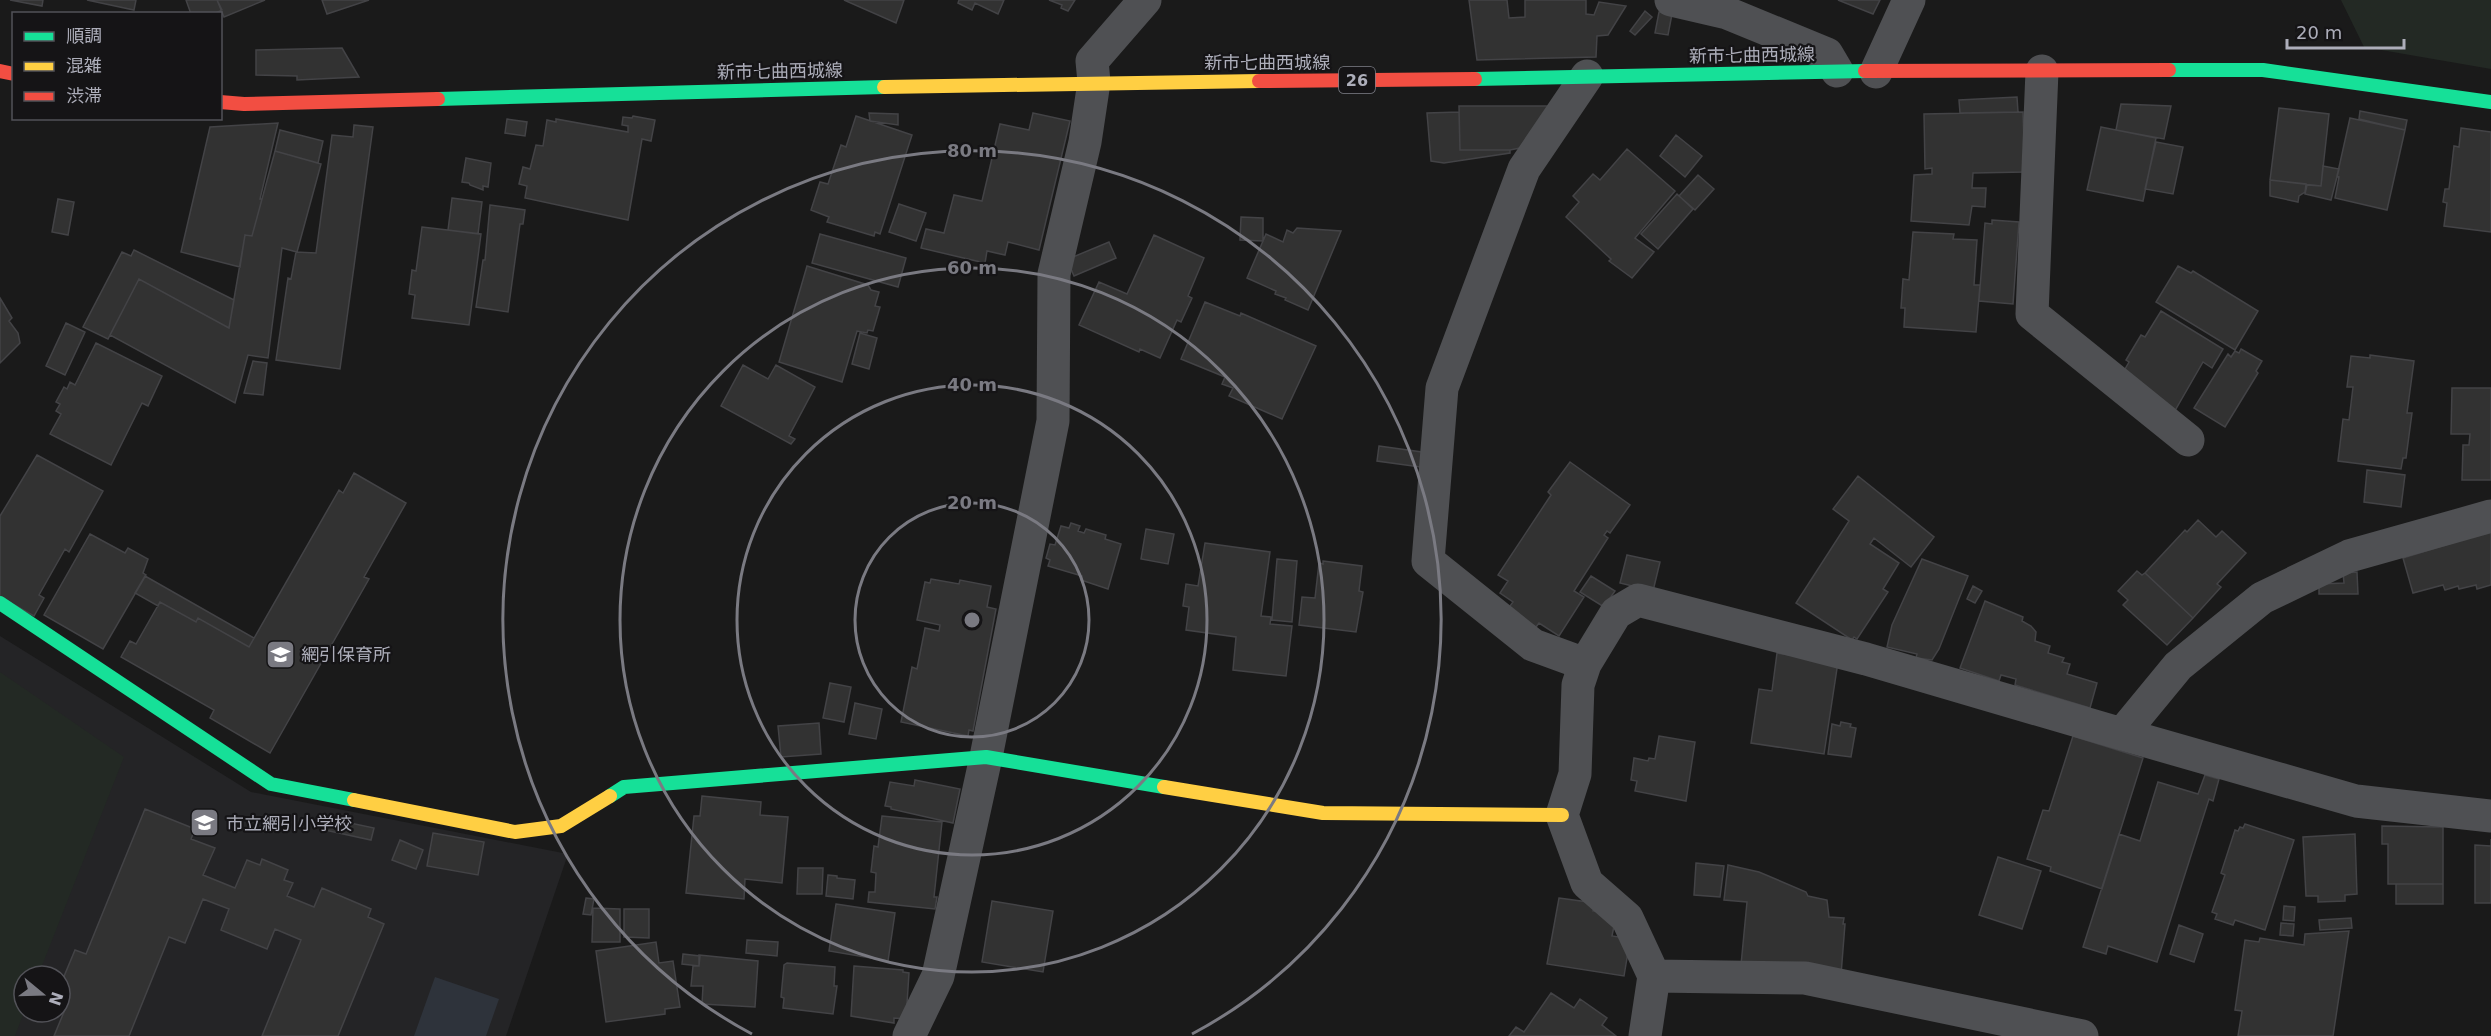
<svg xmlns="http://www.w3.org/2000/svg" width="2491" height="1036" font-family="'DejaVu Sans','Noto Sans JP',sans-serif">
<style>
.built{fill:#242426;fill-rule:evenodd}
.green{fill:#232924}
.water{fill:#2e333b}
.building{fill:#323232;stroke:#434346;stroke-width:1.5}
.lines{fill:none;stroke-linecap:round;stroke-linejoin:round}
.street{stroke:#4f5053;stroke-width:33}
.fast{stroke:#16e098;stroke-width:14}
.slow{stroke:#ffcf43;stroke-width:14}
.jam{stroke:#f24e42;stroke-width:14}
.ring{fill:none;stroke:#7a7a82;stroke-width:3}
.labels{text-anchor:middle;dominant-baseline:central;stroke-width:4.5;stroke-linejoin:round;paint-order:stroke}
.shield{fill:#151416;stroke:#7f8089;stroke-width:1.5}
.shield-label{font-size:16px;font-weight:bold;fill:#adaeba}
.street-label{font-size:18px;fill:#adaeba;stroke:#151416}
.poi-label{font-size:18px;fill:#adaeba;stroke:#151416;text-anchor:start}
.centre{fill:#7a7a82;stroke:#151416;stroke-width:3}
.ring-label{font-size:18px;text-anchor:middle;font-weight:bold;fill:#7a7a82;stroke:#151416;stroke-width:4.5;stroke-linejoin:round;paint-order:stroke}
</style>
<rect width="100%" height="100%" fill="#1a1a1a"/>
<path class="built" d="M0,636L251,792L568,854L506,1036H0ZM24,976H60V1012H24Z"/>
<path class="green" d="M2341,0H2491V69L2364,47Z
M0,672L124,757L38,976H24V1012L15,1036H0Z"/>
<path class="water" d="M435,977L499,999L486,1036H414Z"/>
<path class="building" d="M10,0H43L42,6Z
M87,0H136L134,10Z
M186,0H217L222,10L214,14H191Z
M217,0H265L224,17Z
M322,0H369L327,14Z
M844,0H904L896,23Z
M959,0H1004L998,14L975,3L972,10L958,3Z
M1049,0H1075L1068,11L1061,8L1062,5Z
M1469,0H1507L1509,18L1525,17V0H1586V14L1594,15L1599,2L1626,6L1608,35L1597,36L1596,57L1477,60Z
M1838,0H1880L1873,14Z
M1645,11L1652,17L1635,35L1630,31Z
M1659,12L1672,14L1668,35L1655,33Z
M342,48L359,77L297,80V76L256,75V50Z
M2017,97L2018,112L1960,113L1959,100Z
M2121,104L2171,106L2164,139L2116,130Z
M1459,106H1548L1525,147L1510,150H1460Z
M2279,108L2329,114L2321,186L2270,180Z
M2360,111L2407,120L2405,130L2359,119Z
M1459,112L1460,150H1510V153L1444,163L1431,161L1427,113Z
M2023,112L2025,172L1973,173L1972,188H1986L1985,207L1972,206L1969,225L1911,221L1914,175L1932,174V168L1925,169L1924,114Z
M869,113L898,114V125L870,121Z
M1033,113L1070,121L1039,250L1008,242L1005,255L987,251L985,263L921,248L926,229L944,233L954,195L982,201L1000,124L1029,130Z
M633,116L655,120L651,141L642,139L628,220L525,198L527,186L519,184L523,167L530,169L536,145L543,146L547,120L556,122V119L628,132V126L622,125L623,117L632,118Z
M856,116L912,135L880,234L875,232L874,236L827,222L829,217L811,210L820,182L828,184L841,145L846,147Z
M2350,118L2405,130L2387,210L2335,198L2339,177L2337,176Z
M507,119L527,122L525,136L505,133Z
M278,123L260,199H262L252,236L245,235L240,267L181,252L210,127Z
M354,125L373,127L340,369L276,360L288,278L291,279L296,252L316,253L332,135L353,137Z
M2101,127L2156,138L2143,201L2087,190Z
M2461,128L2491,132V232L2444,226L2447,203L2443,202L2445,189H2449L2454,146L2459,147Z
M280,130L323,141L318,163L275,151Z
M1676,135L1702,156L1685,177L1660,156Z
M2156,142L2183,147L2173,194L2145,189Z
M1627,149L1675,191L1635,238L1654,252L1632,278L1609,261L1611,259L1566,217L1579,202L1573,196L1593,174L1600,180Z
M275,151L321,164L297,252L282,248L268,358L248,355L235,403L110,335L139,279L229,328L245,235L252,236Z
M466,158L491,163L488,187L483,186V190L470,185L469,183L462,182Z
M2323,166L2339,169L2331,200L2305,194L2307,185L2321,186Z
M1698,175L1714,189L1695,210L1679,196Z
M2270,180L2306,184L2305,192L2299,196L2298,202L2270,196Z
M1677,194L1693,209L1658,249L1641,234Z
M452,198L482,202L478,234L448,230Z
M58,199L74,202L68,235L52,232Z
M899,204L926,213L916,241L889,232Z
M490,205L525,210L523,224H520L508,312L476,307L483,260H485Z
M1241,217L1263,218V241L1240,240Z
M1992,220L2019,222L2013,304L1979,301L1985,223L1992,224Z
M422,227L481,234L469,325L412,318L415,295L409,294L412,270L416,271Z
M1297,228L1341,231L1308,310L1285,300L1286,298L1275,294L1276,291L1247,278L1266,234L1283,242L1287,230L1293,233Z
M1913,232L1954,234L1953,239L1977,240L1974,285H1980L1976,332L1904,327L1905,308H1901L1903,279L1909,280Z
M820,234L906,258L898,287L812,263Z
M1154,235L1204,258L1188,296L1192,298L1181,322L1177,320L1160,358L1140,349L1139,352L1079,325L1099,282L1127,294Z
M1109,242L1116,258L1074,276L1071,269L1073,257Z
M134,250L234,300L229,328L139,279L108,339L83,327L122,252L131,256Z
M807,266L868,285L871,290L879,292L875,306L880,307L873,331L868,330L867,333L857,331L842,382L779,362Z
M2178,266L2191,273L2193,271L2258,311L2235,350L2156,302Z
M0,298L12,318L9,321L18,333L20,343L0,363Z
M1205,302L1240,316L1241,313L1316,346L1282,419L1229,396L1233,388L1222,384L1225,377L1181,359Z
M2161,311L2223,349L2212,368L2203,362L2169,421L2121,376L2129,362L2126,360L2141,335L2145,337Z
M66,323L85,332L65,375L46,366Z
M860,333L877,338L869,369L852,364Z
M96,343L162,376L148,406L142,403L111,465L50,434L61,414L56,411L60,404L56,402L64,387L67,389L70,382L75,385Z
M2241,349L2262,361L2256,371L2258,373L2225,427L2194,408L2228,354L2231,357L2235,351L2239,353Z
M2370,355L2414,361L2407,413H2412L2406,458H2403L2401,469L2338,461L2343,419L2349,420L2353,387H2347L2351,356L2370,358Z
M253,361L267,363L263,395L244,393Z
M743,365L768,379L776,365L815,387L789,436L795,439L791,444L721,406Z
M2452,388H2491V480H2462L2463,445H2469L2470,434H2451Z
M1379,446L1429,453L1427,468L1377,461Z
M37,455L103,491L69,552L65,549L39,595L44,598L34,616L0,597V516Z
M1570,462L1630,505L1610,533L1607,531L1604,535L1608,538L1574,591L1584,597L1559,636L1539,623L1536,627L1505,613L1513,602L1500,593L1508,581L1498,575L1551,495L1548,492Z
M2367,470L2405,475L2401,507L2364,502Z
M354,473L406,503L364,577L369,579L270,753L210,718L214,710L121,657L130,641L136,644L160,602L196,622L198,618L249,647L339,490L343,493Z
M1858,476L1934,537L1911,567L1874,538L1870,544L1899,563L1883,589L1888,592L1857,639L1854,637L1852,640L1796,603L1849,521L1833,509Z
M2198,520L2216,537L2222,531L2246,553L2217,584L2221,587L2193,618L2145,573L2185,530L2187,532Z
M1071,523L1080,526L1078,531L1084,533L1086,529L1106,535L1105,539L1121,544L1108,589L1081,580L1082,576L1048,566L1050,560L1046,558L1050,544L1055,545L1061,526L1069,528Z
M1146,529L1174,534L1168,564L1141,559Z
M2491,531V585L2477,589L2476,585L2459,589L2458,586L2445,590L2443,585L2413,593L2403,558Z
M90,534L125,553L128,548L148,559L143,573L146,575L103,649L44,615Z
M1205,543L1270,552L1261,616L1271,617L1270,624L1292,626L1286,676L1233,670L1236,637L1186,630L1189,607L1183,606L1186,584L1198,586Z
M1627,555L1660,562L1653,591L1620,583Z
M1277,559L1297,561L1292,622L1272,620Z
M1922,559L1968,576L1939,649L1932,660L1916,658L1917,654L1887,647L1892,625Z
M1323,561L1362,566L1359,591L1363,592L1356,632L1299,625L1302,597L1315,598L1319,563L1323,564Z
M2137,571L2142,575L2145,573L2193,618L2167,645L2123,605L2128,600L2118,591Z
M2357,572L2358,594H2319V584L2344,583L2343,573Z
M145,576L254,638L249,647L198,618L196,622L160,602L158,606L135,593Z
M1591,576L1615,591L1604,607L1580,592Z
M931,579L959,584L960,580L991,586L987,607L996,609L973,731L969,730L968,736L901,722L912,667L917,669L925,628L939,631L940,625L917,620L925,582L930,583Z
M1973,586L1982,591L1975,603L1967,599Z
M1985,601L2023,617L2022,621L2031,626L2036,632L2035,641L2050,646L2048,653L2064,658L2062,662L2070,664L2067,674L2097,683L2090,708L2015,685L2016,679L2001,675L1999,681L1960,668Z
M1777,653L1838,662L1824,754L1751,743L1759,689L1772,691Z
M830,683L851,687L844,722L823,718Z
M855,703L882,709L876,739L849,734Z
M1841,722L1851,724L1850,727L1856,728L1851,757L1828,754L1832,724L1840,726Z
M819,723L821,754L781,757L778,726Z
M1659,736L1695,742L1686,801L1635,791L1637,781L1631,780L1634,758L1648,761L1649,758L1655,759Z
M2073,736L2143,758L2102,889L2050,871L2051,867L2027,859L2043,810L2049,811Z
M2205,775L2219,779L2213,801L2209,799L2157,962L2108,946L2106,954L2083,947L2119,834L2140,841L2158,782L2198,794Z
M915,780L960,789L953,823L891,809V807L885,806L890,782L914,786Z
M702,796L761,802L760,815L788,817L782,883L745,879L744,899L686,893L694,816H700Z
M145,809L195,829L191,839L215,848L203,875L235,888L247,860L260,865L262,859L288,870L284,880L293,883L287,896L314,907L322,888L371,909L368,917L384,924L338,1036H262L301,940L275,929L267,949L221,930L229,909L203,899L185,943L169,937L129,1036H54L66,1007L60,1004V986L75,950L86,954Z
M882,816L942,822L934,897H937L935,909L868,902L869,892H875L876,873L871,872L874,846L878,847Z
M322,817L374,828L371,840L320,829Z
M2245,824L2294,840L2265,930L2235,920L2233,925L2215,919L2217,914L2212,912L2225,875L2221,873L2235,830L2238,831L2240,827L2243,828Z
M2382,826L2443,827V884H2388V844H2382Z
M433,833L484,842L478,875L427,866Z
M2355,834L2357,894L2345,895V901L2318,902V896H2306L2303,837Z
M2491,839V903H2475V845L2491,846Z
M400,840L423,850L416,869L392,860Z
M1998,857L2041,871L2022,929L1979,915Z
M1696,863L1724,866L1720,897L1694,895Z
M1728,865L1759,872L1806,892L1808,896L1827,900L1829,917L1844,918L1843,924H1845L1841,975L1741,965L1747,902L1724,900Z
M798,868H823L822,894H797Z
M828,875L837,876V878L855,880L853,899L826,896Z
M2396,884H2443V904H2396Z
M586,898L594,899L591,915L583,914Z
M1559,898L1595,903L1593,911L1606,913L1615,921L1612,936L1625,938L1629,946L1624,976L1547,964Z
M992,901L1053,911L1043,972L982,962Z
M836,904L895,913L888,961L829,951Z
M2284,906L2295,907L2294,921L2283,920Z
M593,908L620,909V942H592Z
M624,909H649V938L624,937Z
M2351,918L2352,928L2320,930L2319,920Z
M2281,923L2294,924L2293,936L2280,935Z
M2179,925L2203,934L2194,962L2170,954Z
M2349,931L2333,1036H2238L2242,1011L2235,1010L2245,940L2259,942L2260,938L2304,945L2305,934Z
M747,940L778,942L777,956L746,953Z
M656,942L659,963L673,961L680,1007L665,1009V1014L606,1022L596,951Z
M683,954L700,956L699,966L682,964Z
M699,955L758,961L755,1007L702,1004L703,986H691L693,966H699Z
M787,963L835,967L834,986H837L833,1014L783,1008L784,998L781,997L784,965Z
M854,966L903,970V972L909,973L906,1019L894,1018V1023L851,1016Z
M1551,993L1574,1008L1580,999L1607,1018L1602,1025L1616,1036H1509L1516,1027L1524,1032Z"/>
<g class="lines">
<path class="street" d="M1671,0L1727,13L1827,54L1837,71
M2042,71L2032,314L2188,440
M1876,72L1909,0
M1585,664L1533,645L1428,561L1442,388L1524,169L1587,76
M2122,734L2356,801L2491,816
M1654,976L1805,978L2082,1036
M909,1036L938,976L986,757L1053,421L1054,274L1085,142L1094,82L1092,61L1145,0
M1645,1036L1654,976L1627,918L1587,883L1562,815L1575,774L1578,685L1585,664L1616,613L1638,600L1866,659L2122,734L2178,666L2262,598L2349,556L2491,516"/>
<path class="fast" d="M2169,70H2263L2491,102
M1475,79L1865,71
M438,99L884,87
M0,603L271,784L354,800
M610,796L624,787L986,757L1164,787"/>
<path class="slow" d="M884,87L1259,81
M1164,787L1323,813L1562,815
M354,800L515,832L561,826L610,796"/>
<path class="jam" d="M0,71L14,74
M1865,71L2169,70
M1259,81L1475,79
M220,102L244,104L438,99"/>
</g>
<g class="ring">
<circle cx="972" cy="620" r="117"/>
<circle cx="972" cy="620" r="235"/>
<circle cx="972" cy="620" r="352"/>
<path d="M752 1034A469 469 0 1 1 1192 1034"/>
</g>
<defs>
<symbol id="school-square" viewBox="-11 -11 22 22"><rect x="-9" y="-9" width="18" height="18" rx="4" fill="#7a7a82" stroke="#151416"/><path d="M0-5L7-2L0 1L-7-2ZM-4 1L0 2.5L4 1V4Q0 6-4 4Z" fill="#fff"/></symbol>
</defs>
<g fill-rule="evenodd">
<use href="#school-square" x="264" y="638" width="33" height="33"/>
<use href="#school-square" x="188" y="806" width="33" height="33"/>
</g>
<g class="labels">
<rect class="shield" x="1339" y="67" width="36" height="26" rx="4.5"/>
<g class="shield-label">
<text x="1357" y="80">26</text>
</g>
<g class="street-label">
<text transform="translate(1752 55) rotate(-1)">新市七曲西城線</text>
<text x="1267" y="62">新市七曲西城線</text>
<text transform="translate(780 71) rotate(-1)">新市七曲西城線</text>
</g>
<g class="poi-label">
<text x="301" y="654">網引保育所</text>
<text x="226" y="823">市立網引小学校</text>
</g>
</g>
<circle cx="972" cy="620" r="9" class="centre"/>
<g class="ring-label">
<text x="972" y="157">80 m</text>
<text x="972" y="274">60 m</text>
<text x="972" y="391">40 m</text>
<text x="972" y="509">20 m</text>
</g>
<rect x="12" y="12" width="210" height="108" fill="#151416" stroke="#525258" stroke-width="1.5"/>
<rect x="24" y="32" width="30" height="9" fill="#16e098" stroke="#525258" stroke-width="1.5"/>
<text x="66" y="42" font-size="18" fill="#adaeba">順調</text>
<rect x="24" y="62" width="30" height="9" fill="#ffcf43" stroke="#525258" stroke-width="1.5"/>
<text x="66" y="72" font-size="18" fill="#adaeba">混雑</text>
<rect x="24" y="92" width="30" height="9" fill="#f24e42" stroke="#525258" stroke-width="1.5"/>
<text x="66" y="102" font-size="18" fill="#adaeba">渋滞</text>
<g transform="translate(42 994) rotate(109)"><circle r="28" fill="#151416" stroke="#525258" stroke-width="1.5"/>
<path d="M0-4.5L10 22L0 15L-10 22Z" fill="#7a7a82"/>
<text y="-9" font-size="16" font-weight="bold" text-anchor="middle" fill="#adaeba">N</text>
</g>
<path d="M2287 39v9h117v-9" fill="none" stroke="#adaeba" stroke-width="3"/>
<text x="2296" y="39" font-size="18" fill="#adaeba" stroke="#151416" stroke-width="4.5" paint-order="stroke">20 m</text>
</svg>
